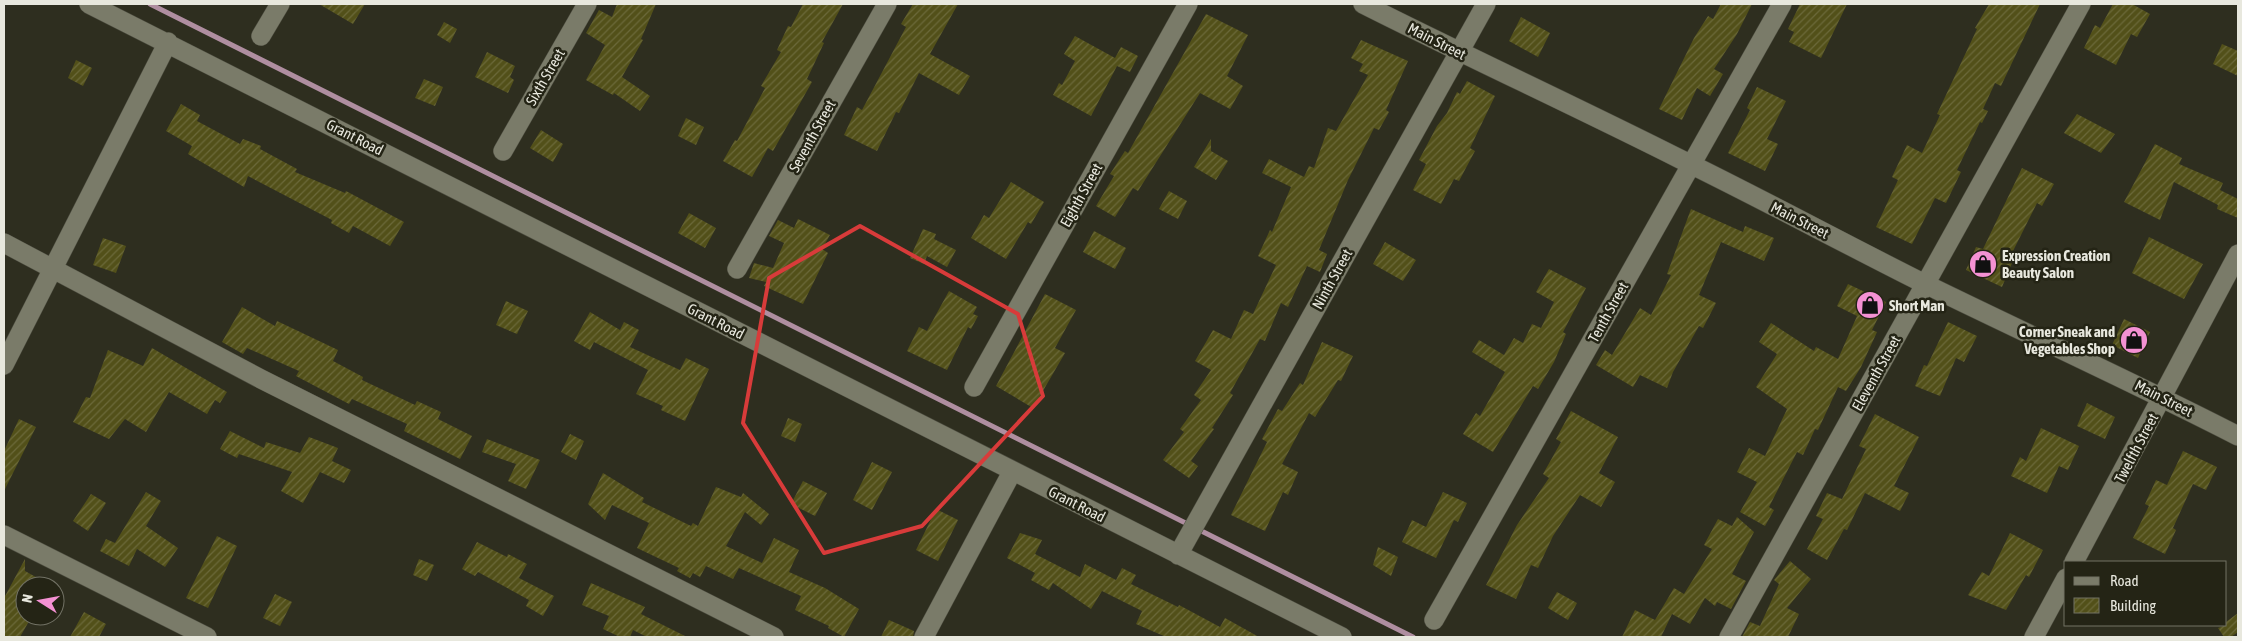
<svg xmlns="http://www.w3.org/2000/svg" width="2242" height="641" font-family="'Asap Condensed',sans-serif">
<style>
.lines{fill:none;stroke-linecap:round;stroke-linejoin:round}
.stream{stroke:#af8ea0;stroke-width:5}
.building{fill:url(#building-hatch)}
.minor-casing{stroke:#4d4d40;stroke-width:20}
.minor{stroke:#7a7b69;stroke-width:19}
.marked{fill:none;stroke:#d83b3a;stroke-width:4;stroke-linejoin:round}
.labels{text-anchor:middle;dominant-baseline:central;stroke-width:5;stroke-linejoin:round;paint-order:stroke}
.street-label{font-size:15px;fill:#e8e8de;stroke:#242415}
.poi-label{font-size:15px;font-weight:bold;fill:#e8e8de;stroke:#242415;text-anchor:start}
</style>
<defs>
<pattern id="building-hatch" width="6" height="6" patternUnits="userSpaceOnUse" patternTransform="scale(1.25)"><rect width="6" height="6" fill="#525019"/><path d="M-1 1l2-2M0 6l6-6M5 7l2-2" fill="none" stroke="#6b693a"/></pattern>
</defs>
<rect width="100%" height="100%" fill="#2e2e1f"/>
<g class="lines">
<path class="stream" d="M150,4L1413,637"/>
</g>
<path class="building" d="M319,4H365L353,24Z
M617,4H656L641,39L643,40L622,77L650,96L640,111L614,93L613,95L586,80L605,45L586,33L599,10L612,17Z
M803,4H843L822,42L824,43L807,79L812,82L773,151L768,148L752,177L723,161L735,140L737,141L765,88L761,86L781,52L777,50L788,26L791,27Z
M913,4H958L930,54L970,76L959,95L919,73L899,113L896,112L877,151L844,135L857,107L862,110L906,27L901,24Z
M1721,4H1752L1737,34L1714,69L1723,74L1710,96L1697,88L1682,120L1659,109L1694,38L1708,16L1713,19Z
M1800,4H1847L1821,58L1789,42L1794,32L1788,29Z
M1989,4H2040L2001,86L1995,83L1983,109L1988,111L1982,123L1980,122L1957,170L1961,172L1946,203L1935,198L1912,244L1876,227L1898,180L1892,177L1907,145L1922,153L1940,115L1937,114L1977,29L1975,28Z
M2113,4H2132L2150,14L2137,37L2131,34L2116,65L2084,48L2095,25L2100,28Z
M1206,14L1248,35L1227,76L1243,86L1230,109L1200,93L1138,191L1133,188L1115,217L1096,206L1114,176L1110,174L1125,151L1128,153Z
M1521,17L1550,33L1538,57L1509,41Z
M444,22L457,29L450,43L437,35Z
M1075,36L1115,58L1121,47L1138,56L1130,72L1117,66L1091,116L1053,95L1059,83L1062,85L1075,61L1064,54Z
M1361,40L1408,61L1386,110L1389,112L1379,130L1374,128L1348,180L1319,250L1327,254L1320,272L1307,266L1288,307L1281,303L1265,341L1260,339L1230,393L1233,395L1212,428L1214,429L1191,461L1198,466L1189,478L1163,460L1184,432L1180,429L1201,400L1194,395L1211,370L1195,361L1213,330L1231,339L1244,310L1253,314L1276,265L1258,256L1270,230L1272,232L1291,187L1262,173L1269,159L1304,177L1309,166L1314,168L1328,128L1336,131L1368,75L1359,71L1363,64L1351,58Z
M2222,44L2238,51V76L2213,64Z
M487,52L515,66L510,77L514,80L508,93L475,77Z
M76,60L92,68L83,86L68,78Z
M424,79L443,87L435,106L415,98Z
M1467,81L1495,96L1470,148L1475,151L1459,181L1454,179L1441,204L1413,190L1426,164L1419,160L1437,126L1447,113L1457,92L1460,94Z
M1757,87L1786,101L1767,139L1778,144L1765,171L1728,153L1750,110L1747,108Z
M181,104L200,115L197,121L240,144L243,139L261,146L260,149L297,169L295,172L345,193L346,191L404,222L390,246L353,226L349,233L331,223L332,220L248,176L244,187L188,154L192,146L166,131Z
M2077,114L2115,134L2101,153L2064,133Z
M686,118L704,127L696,145L678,136Z
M541,130L563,144L553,162L530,148Z
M1211,139V151L1228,161L1216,180L1194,167Z
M2155,144L2182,158L2179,164L2223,183L2220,190L2238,199V218L2217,209L2218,205L2174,182L2160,220L2124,202Z
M2022,168L2054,184L2042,206L2037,203L2008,261L2012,263L2002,287L1966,270L1976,247L1983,249Z
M1011,182L1044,202L1031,224L1028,222L1006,259L971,238L984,215L989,218Z
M1169,191L1187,201L1178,219L1159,209Z
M1691,209L1743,232L1745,226L1774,238L1764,261L1721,242L1699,295L1716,303L1703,328L1699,326L1673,372L1667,388L1640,375L1633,387L1596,365L1605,350L1612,355L1640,308L1651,315L1671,275L1667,274Z
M689,213L716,228L705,248L678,233Z
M798,219L830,235L822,249L828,253L803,304L764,286L766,282L749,278L754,263L773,268L784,243L769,236L778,220L794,228Z
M923,229L936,234L934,239L956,250L947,267L927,256L924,264L910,258Z
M1094,231L1126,248L1115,269L1083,252Z
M2149,237L2203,264L2184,299L2132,273Z
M103,238L126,246L116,273L93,265Z
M1385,242L1416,260L1403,281L1373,264Z
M1549,269L1586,288L1563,332L1566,334L1554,362L1538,389L1533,386L1493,452L1463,434L1476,413L1480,416L1505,372L1472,352L1479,340L1504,355L1514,338L1523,343L1532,324L1541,328L1554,302L1536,292Z
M1848,284L1886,302L1872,330L1877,332L1861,367L1846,391L1838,387L1818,430L1815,429L1803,455L1797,452L1769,507L1774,510L1765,526L1740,512L1757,482L1737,472L1749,448L1765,456L1787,409L1756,387L1777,354L1759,342L1771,323L1814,351L1816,347L1838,359L1857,316L1837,306Z
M949,291L977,307L973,314L978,316L971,329L968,327L947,370L907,351L919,327L927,331Z
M1045,294L1076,310L1055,348L1065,353L1033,408L996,386Z
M506,301L528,311L517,334L496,325Z
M242,307L275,326L277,321L338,350L333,361L363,377L362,380L415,405L417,401L441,412L438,419L472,436L460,459L404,431L407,424L352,399L349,404L296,376L299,371L247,348L243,354L222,342Z
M590,312L620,330L624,322L639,330L630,347L680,370L686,358L709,369L685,421L661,410L663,406L636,394L648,370L594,342L590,350L574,341Z
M2124,319L2150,332L2138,358L2112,345Z
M1948,322L1977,336L1964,362L1956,358L1940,396L1915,386L1924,365L1927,366Z
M1322,342L1353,356L1341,381L1338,380L1315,417L1309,413L1282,464L1298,472L1288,495L1283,492L1265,531L1231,515L1267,442L1262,439L1278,409L1282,411L1300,383L1303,385Z
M152,348L227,392L220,403L215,400L207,414L169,392L146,432L125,419L109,439L73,422L86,397L90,398L108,350L143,366Z
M2087,403L2115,417L2105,439L2077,426Z
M1571,411L1618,437L1599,473L1615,482L1601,507L1580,495L1553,536L1538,568L1531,565L1516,599L1486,585L1517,525L1549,478L1543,474L1561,442L1556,439Z
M1875,414L1919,437L1894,486L1909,493L1900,511L1865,493L1847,530L1844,529L1827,560L1807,549L1823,519L1816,516L1827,493L1842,499L1866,449L1859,446Z
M788,418L802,424L795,442L781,436Z
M19,419L36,427L4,491V451Z
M2041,428L2079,446L2068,470L2059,466L2047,493L2011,476L2020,457L2026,461Z
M230,431L264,448L266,442L300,453L309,437L338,448L332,461L351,470L344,483L320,472L303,503L281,491L292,472L239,454L237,458L220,449Z
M570,434L584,441L576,460L561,452Z
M487,439L540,460L526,489L508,481L516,464L482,452Z
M2183,451L2217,467L2206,490L2193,484L2173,528L2176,530L2165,554L2133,538L2149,506L2145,504L2156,480L2167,485Z
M872,462L892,472L872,510L853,500Z
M603,473L644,498L642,502L691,526L693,523L698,526L716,487L741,497L743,493L769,514L761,525L745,512L726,546L762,563L774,538L799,550L789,572L825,588L859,609L844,637L828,628L829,626L795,610L801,596L739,568L733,579L706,566L700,577L693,573L690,578L677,571L679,568L637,548L649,523L612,505L605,520L588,504Z
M803,481L827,493L815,516L791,504Z
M146,492L161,501L146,526L178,548L165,567L137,549L129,566L100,551L106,539L115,543Z
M1443,492L1467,503L1458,522L1454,520L1436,558L1402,542L1412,520L1426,527Z
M91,494L106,503L88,531L73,521Z
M936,509L958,520L938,561L916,550Z
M1737,517L1754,532L1732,574L1746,581L1731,609L1717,602L1715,606L1705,598L1690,624L1672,614L1661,637H1622L1635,610L1655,620L1674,588L1684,594L1712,549L1704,545L1718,519L1732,526Z
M1020,533L1042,540L1035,554L1080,577L1085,564L1116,580L1122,568L1136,575L1131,584L1178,607L1179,605L1220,627L1225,618L1259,637H1166L1136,624L1142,611L1102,591L1091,609L1053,583L1049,590L1031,580L1035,573L1007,558Z
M2010,533L2043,550L2029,577L2026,575L2006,610L1968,595L1982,572L1989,576Z
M217,536L237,546L208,608L186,598Z
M477,542L507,557L508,554L527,564L519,578L554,596L543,616L526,606L529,600L478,572L475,576L462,569Z
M1378,547L1398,557L1391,576L1373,565Z
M25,559V571L52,586H25V616H32L20,637H4V598Z
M419,559L434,565L427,581L413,575Z
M1790,561L1811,579L1787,608L1799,614L1788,637H1742L1750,622L1760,626L1779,584L1774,580Z
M591,583L645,607L641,614L687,637H647L633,630L630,637H620L603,629L609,616L582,605Z
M1557,592L1577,603L1568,620L1548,608Z
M275,594L292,602L280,626L263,618Z
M84,612L106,624L99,637H70Z
M2238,613V632L2231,637H2224L2218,628L2226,625V622Z
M889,620L914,631L913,637H881Z"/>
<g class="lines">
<defs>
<path id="minor" d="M89,4L1342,637
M1363,4C1468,57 1575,106 1680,159C1762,199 1843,243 1925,284C2029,335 2135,383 2238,436
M261,36L280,4
M503,151L587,4
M4,243L261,379L774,637
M737,269L887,4
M4,365L168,42
M974,387L1188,4
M4,535L207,637
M1178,555L1486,4
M2074,562L2238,254
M1434,620L1782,4
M924,637L1012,472
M1729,637L2081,4
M2034,637L2066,578"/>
</defs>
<use href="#minor" class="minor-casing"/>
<use href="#minor" class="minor"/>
</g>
<path class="marked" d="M860,226L1018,314L1043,396L922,526L824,553L743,423L769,278Z"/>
<defs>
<symbol id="shop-disc" viewBox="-11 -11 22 22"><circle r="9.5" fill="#f491d3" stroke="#242415"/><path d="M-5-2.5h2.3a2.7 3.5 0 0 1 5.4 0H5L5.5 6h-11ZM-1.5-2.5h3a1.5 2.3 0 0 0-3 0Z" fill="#111"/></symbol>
</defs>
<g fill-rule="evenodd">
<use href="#shop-disc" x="1967" y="248" width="32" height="32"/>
<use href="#shop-disc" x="1854" y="289" width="32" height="32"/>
<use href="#shop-disc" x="2118" y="324" width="32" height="32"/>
</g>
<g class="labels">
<g class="street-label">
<text transform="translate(1437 41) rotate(27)">Main Street</text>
<text transform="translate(545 77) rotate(-60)">Sixth Street</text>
<text transform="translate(812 136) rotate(-61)">Seventh Street</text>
<text transform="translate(355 137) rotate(27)">Grant Road</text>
<text transform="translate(1081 195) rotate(-61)">Eighth Street</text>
<text transform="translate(1800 220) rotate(27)">Main Street</text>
<text transform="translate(1332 279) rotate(-61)">Ninth Street</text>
<text transform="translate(1608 312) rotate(-61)">Tenth Street</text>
<text transform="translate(716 321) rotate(27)">Grant Road</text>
<text transform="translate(1876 373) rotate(-61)">Eleventh Street</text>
<text transform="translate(2164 398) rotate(27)">Main Street</text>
<text transform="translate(2136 448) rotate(-62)">Twelfth Street</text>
<text transform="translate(1077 504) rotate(27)">Grant Road</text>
</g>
<g class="poi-label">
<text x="2002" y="255">Expression Creation<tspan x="2002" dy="17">Beauty Salon</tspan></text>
<text x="1889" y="305">Short Man</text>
<text x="2115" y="331" text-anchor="end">Corner Sneak and<tspan x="2115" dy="17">Vegetables Shop</tspan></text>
</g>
</g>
<rect width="2242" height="641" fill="none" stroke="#e8e8de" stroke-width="10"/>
<rect x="2064" y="561" width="162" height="65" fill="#242415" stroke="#727265"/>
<rect x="2074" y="577" width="25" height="8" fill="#7a7b69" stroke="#727265"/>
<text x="2110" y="586" font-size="15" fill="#e8e8de">Road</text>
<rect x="2074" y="598" width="25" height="15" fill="url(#building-hatch)" stroke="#727265"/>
<text x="2110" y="611" font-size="15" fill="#e8e8de">Building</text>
<g transform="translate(40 601) rotate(281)"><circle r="24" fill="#242415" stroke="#727265"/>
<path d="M0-4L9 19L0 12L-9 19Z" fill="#f491d3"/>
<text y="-8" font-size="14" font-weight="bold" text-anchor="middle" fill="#e8e8de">N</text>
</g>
</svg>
